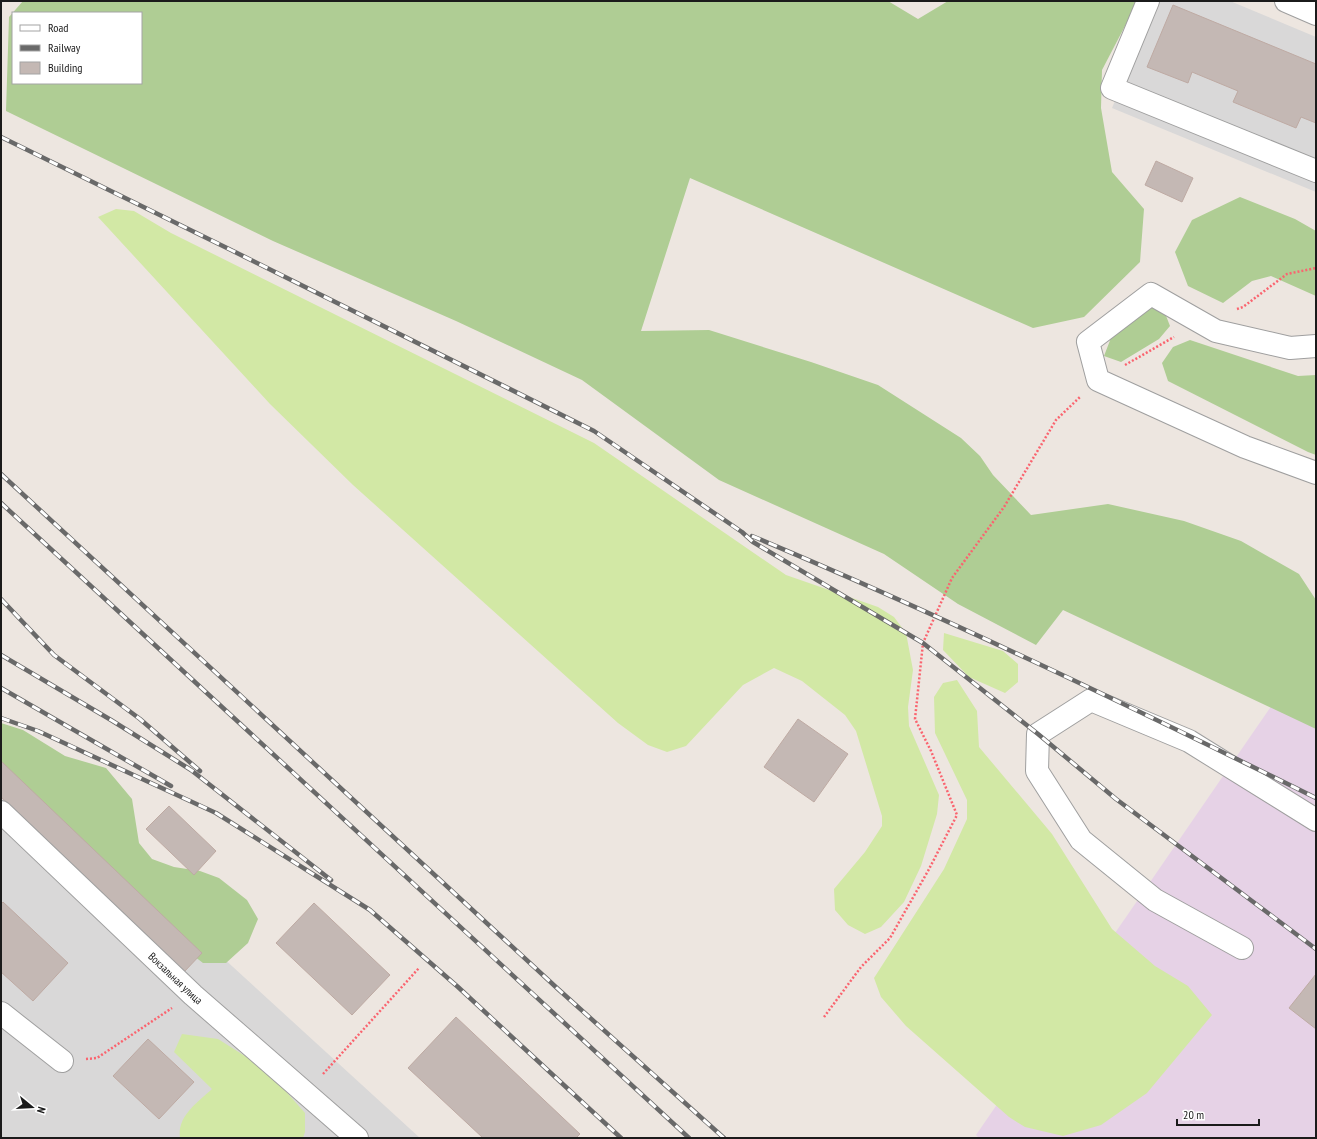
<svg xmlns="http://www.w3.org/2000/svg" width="1317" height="1139" font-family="'PT Sans Narrow',sans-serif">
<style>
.residential{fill:#d9d8d8}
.industrial{fill:#e6d2e6}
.grass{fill:#d2e8a5}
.forest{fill:#afcd94;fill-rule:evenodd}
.building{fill:#c4b8b4;stroke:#beaaa3}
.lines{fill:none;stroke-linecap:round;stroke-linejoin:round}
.minor-casing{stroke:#9f9f9f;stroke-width:24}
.path{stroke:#fa646f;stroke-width:2.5;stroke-dasharray:2 2;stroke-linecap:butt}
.minor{stroke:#fff;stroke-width:22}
.rail-casing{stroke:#696969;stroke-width:4.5}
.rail{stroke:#fff;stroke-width:3;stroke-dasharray:9;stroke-linecap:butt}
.labels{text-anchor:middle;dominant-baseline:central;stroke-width:3;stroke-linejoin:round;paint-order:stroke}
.street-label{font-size:11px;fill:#1b1b1b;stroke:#fff}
</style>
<rect width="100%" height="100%" fill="#ede6e0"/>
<path class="residential" d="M1156,1H1230L1316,37V192L1112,108Z
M1,755L420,1138H1Z"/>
<path class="industrial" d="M1316,641V1138H979L976,1135Z"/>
<path class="grass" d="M116,209L134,211L171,233L594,443L786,575L878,607L894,617L906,633L913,670L908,707L909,726L939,795L937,814L921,866L904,902L881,927L865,934L848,925L835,910L834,889L865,852L882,826V816L856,731L845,715L802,681L774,668L743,685L686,746L667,752L648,745L618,723L353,485L270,404L98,217Z
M944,633L1003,651L1018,664V682L1005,693L969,677L943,650Z
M957,680L977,711L979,747L1052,834L1112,929L1155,966L1188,986L1212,1015L1147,1093L1101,1125L1063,1136L1025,1127L1009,1117L906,1026L881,997L874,978L944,869L967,819V800L935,733L934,697L943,683Z
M182,1034L218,1039L267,1070L305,1113V1132L303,1138H180C177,1116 197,1103 212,1089L174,1052Z"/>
<path class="forest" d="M23,1H888L918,19L948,1H1138L1102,70L1101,108L1112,172L1144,209L1140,262L1084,317L1033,328L690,178L641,331L709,330L811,362L878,385L961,438L980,456L993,475L1031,515L1108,504L1184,521L1241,541L1299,574L1316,600V729L1063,610L1036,645L958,604L884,554L719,480L582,380L456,321L273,241L6,111L9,17ZM13,13H141V83H13Z
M1240,197L1295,219L1316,231V296L1271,276L1252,281L1223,303L1188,286L1175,252L1192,220Z
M1146,308H1163L1170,326L1159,339L1121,362L1104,356L1114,330Z
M1190,340L1298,376L1316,375V455L1308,452L1168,381L1162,363L1173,347Z
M1,723L23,730L65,756L106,768L132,799L139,843L152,859L174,867L200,871L219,878L247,900L258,919L248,943L226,963H203L156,927L1,772Z"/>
<path class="building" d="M1173,5L1316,64V123L1301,117L1296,128L1233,102L1238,91L1192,72L1188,83L1147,67Z
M1156,161L1193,178L1182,202L1145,185Z
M798,719L848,754L814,802L764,767Z
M1,761L202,953L184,972L1,797Z
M169,806L216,851L194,875L146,829Z
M3,902L68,963L33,1001L1,972V904Z
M314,903L390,975L352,1015L276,943Z
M1316,974V1029L1289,1008Z
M456,1017L580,1134L576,1138H483L408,1068Z
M148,1039L194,1082L159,1119L113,1076Z"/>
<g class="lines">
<defs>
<g id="minor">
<path d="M1148,1L1112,88L1316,171"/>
<path d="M1286,1L1316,14"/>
<path d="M1316,346L1290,348L1216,331L1151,294L1088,342L1098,380L1245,447L1316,473"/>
<path id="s1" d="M1,812L193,995L357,1138"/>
<path d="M1242,948L1155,900L1081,840L1037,771L1038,734L1091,700L1189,741L1316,820"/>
<path d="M1,1013L62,1061"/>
</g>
</defs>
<use href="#minor" class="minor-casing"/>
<path class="path" d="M1237,309L1243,307L1287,274L1316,268
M1125,365L1174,337
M824,1017L861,967L890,938L928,871L957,815L931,751L915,719L923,643L952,578L1004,507L1056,420L1080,397
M86,1059L97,1058L172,1008
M323,1074L419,968"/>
<use href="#minor" class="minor"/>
<defs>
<path id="rail" d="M1,137L231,250L594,431L742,532L753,542L923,643L1038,734L1116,799L1316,949
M1,474L558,989L724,1138
M1,503L689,1138
M752,536C943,616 1130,706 1316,798
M1,599L54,655L140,719L200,771
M1,655L111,720L191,770L331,880
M1,688L171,786
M1,718L38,731L216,813L370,910L458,987L621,1138"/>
</defs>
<use href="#rail" class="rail-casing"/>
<use href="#rail" class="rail"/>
</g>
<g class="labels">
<g class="street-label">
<text stroke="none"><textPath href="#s1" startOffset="241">Вокзальная улица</textPath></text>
</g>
</g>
<rect width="1317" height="1139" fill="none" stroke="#1b1b1b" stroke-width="4"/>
<rect x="12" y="12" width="130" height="72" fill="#ffffff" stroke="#a4a4a4"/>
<rect x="20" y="25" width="20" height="6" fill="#ffffff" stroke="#a4a4a4"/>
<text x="48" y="32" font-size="12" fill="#1b1b1b">Road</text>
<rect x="20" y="45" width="20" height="6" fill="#696969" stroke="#a4a4a4"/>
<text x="48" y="52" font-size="12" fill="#1b1b1b">Railway</text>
<rect x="20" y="62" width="20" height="12" fill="#c4b8b4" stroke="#a4a4a4"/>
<text x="48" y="72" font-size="12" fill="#1b1b1b">Building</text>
<g transform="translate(32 1107) rotate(108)" stroke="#ffffff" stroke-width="3" paint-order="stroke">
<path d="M0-3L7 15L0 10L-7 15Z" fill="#1b1b1b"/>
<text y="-6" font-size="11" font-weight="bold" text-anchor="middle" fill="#1b1b1b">N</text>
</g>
<path d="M1177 1119v6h82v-6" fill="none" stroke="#1b1b1b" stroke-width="2"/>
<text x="1183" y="1119" font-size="12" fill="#1b1b1b" stroke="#ffffff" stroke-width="3" paint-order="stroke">20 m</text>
</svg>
